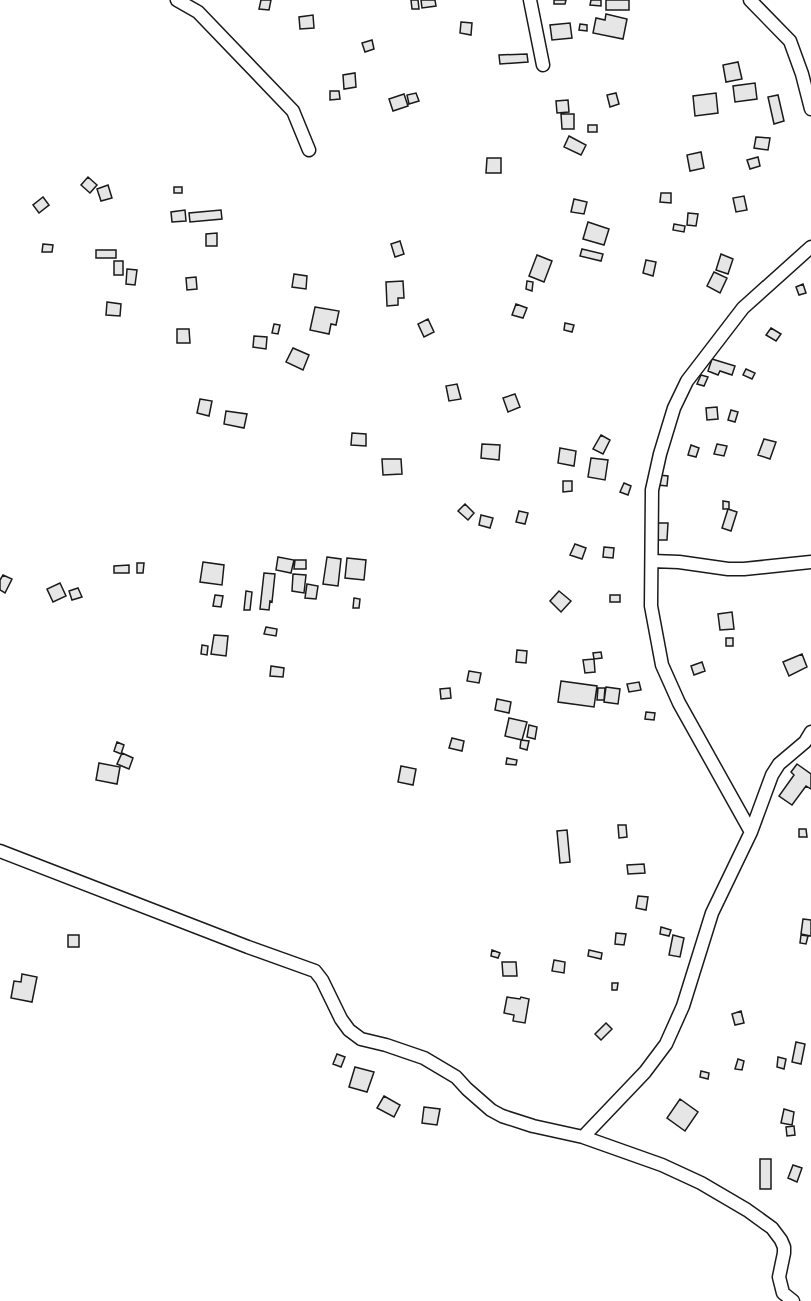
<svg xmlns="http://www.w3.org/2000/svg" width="811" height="1301" font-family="Overpass,sans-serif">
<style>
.building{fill:#e6e6e6;stroke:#1a1a1a;stroke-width:1.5}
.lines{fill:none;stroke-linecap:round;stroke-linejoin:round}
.minor-casing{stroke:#1a1a1a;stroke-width:15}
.minor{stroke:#fff;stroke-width:12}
</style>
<rect width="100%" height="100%" fill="#fff"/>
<path class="building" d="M261,0H271L269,10L259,9Z
M411,0H418L419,9H412Z
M421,0H435L436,6L422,8Z
M554,0H566L565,4H554Z
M591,0H601V6L590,5Z
M606,0H629V10H606Z
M606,14L627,19L623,39L593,33L596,18L605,20Z
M313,15L314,28L300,29L299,17Z
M461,22L472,23L471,35L460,33Z
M570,23L572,38L552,40L550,25Z
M580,24L587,25V31L579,30Z
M372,40L374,49L365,52L362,43Z
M527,54L528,62L500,64L499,55Z
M738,62L742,79L726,82L723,65Z
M355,73L356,87L344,89L343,75Z
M755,83L757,99L735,102L733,86Z
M330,91H339L340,99L330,100Z
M416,93L419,101L409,104L407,95Z
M616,93L619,104L610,107L607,95Z
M716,93L718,113L695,116L693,96Z
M404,94L408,106L393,111L389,99Z
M778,95L784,121L774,124L768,97Z
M568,100L569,112L557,113L556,101Z
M561,114H574V129H562Z
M588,125H597V132H588Z
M569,136L586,145L581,155L564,147Z
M756,137L770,138L768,150L754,148Z
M701,152L704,168L690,171L687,155Z
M758,157L760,166L750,169L747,160Z
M487,158H501V173H486Z
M88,177L97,185L90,193L81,185Z
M108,185L112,198L101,201L97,189Z
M174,187H182V193H174Z
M661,193H671V203L660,202Z
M744,196L747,210L736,212L733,198Z
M43,197L49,205L39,213L33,205Z
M574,199L587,202L584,214L571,212Z
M185,210L186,221L172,222L171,212Z
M221,210L222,219L190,222L189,213Z
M688,213L698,214L696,226L687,225Z
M588,222L609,229L604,245L583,239Z
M674,224L685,226L684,232L673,230Z
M217,233V246H206V234Z
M400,241L404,254L395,257L391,244Z
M43,244L53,245L52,252H42Z
M582,249L603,254L601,261L580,256Z
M96,250H116V258H96Z
M721,254L733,259L728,274L716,270Z
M537,255L552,261L544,282L529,276Z
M646,260L656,262L653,276L643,273Z
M114,261H123V275H114Z
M127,269L137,270L135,285L126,284Z
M714,272L727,278L720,293L707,286Z
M294,274L307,276L306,289L292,287Z
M196,277L197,289L187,290L186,278Z
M403,281L404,298H398V305L387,306L386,282Z
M527,281L533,282L532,291L526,289Z
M803,284L806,293L799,295L796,287Z
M107,302L121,304L120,316L106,315Z
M516,304L527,308L523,318L512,315Z
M315,307L339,311L336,325L331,324L329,334L310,330Z
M428,319L434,332L424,337L418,324Z
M565,323L574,325L572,332L564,330Z
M274,324L280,325L278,334L272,333Z
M771,328L781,334L776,341L766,335Z
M177,329H189L190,343H177Z
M254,336L267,337L266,349L253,347Z
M293,348L309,355L303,370L286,362Z
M712,359L735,366L732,375L720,371L718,375L708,371Z
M746,369L755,373L752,379L743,375Z
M701,375L708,377L704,386L697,384Z
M457,384L461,399L449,401L446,386Z
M515,394L520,407L508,412L503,398Z
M200,399L212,401L209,416L197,413Z
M717,407L718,419L707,420L706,408Z
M731,410L738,412L735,422L728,420Z
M226,411L247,414L244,428L224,424Z
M352,433L366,434V446L351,445Z
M601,435L610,440L603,454L593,449Z
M764,439L776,442L770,459L758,455Z
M482,444L500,445L499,460L481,458Z
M717,444L727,446L724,456L714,454Z
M691,445L699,448L696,457L688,455Z
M560,448L576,451L574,466L558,463Z
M591,458L608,460L605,480L588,477Z
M382,459H401L402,474L383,475Z
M659,475L668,476L667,486L658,485Z
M563,481H572V491L563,492Z
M624,483L631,486L628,495L620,492Z
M723,501L729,502V509H723Z
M465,504L474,513L468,520L458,511Z
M728,509L737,512L731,531L722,528Z
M519,511L528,513L525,524L516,522Z
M481,515L493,518L490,528L479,525Z
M655,523H668L667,540H655Z
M575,544L586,548L582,559L570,555Z
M604,547L614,548L613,558L603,557Z
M278,557L294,560L291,573L276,570Z
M327,557L341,559L338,586L323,584Z
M347,558L366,560L364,580L345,578Z
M295,560H306V569H294Z
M203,562L224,565L222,585L200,582Z
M137,563H144L143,573H137Z
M129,565V573H114V566Z
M264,573L275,574L272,602L270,601L269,610L260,609Z
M293,574L306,575L304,593L292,591Z
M3,575L12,579L5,593L0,590V580Z
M60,583L66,596L53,602L47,589Z
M307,584L318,586L316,599L305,598Z
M78,588L82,597L72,600L69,591Z
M246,591L252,592L250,610H244Z
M559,591L571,601L561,612L550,601Z
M215,595L223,596L221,607L213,606Z
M610,595H620V602H610Z
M354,598L360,599L359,608H353Z
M732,612L734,629L720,630L718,614Z
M266,627L277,629L276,636L264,634Z
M214,635L228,636L226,656L211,654Z
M726,638H733V646H726Z
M202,645L208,646L207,655L201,654Z
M517,650L527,651L526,663L516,662Z
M601,652L602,658L594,659L593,653Z
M802,654L807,667L789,676L783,662Z
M594,659L595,672L585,673L583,660Z
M702,662L705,671L694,675L691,666Z
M271,666L284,668L283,677L270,676Z
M469,671L481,673L479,683L467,681Z
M561,681L597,686L594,707L558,702Z
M639,682L641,690L629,692L627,684Z
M606,687L620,689L618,704L604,702Z
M450,688L451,698L441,699L440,689Z
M598,688H605L604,700H597Z
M497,699L511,702L509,713L495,710Z
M646,712L655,713L654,720L645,719Z
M509,718L527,722L522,740L505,736Z
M529,725L537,727L535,739L527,737Z
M452,738L464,741L462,751L449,748Z
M521,740L529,741L527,750L520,748Z
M117,742L124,745L121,754L114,751Z
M122,753L133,758L129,769L117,764Z
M507,758L517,760L516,765L506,764Z
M99,763L120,767L117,784L96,780Z
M797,764L811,774V789L806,786L792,805L779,796L794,775L791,772Z
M401,766L416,769L413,785L398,782Z
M618,825H626L627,837L619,838Z
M799,829H806L807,837H799Z
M567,830L570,862L560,863L557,831Z
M644,864L645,873L628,874L627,865Z
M638,896L648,897L646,910L636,908Z
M803,919L811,920V936L801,934Z
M661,927L671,930L669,936L660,934Z
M616,933L626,934L624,945L615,944Z
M68,935H79V947H68Z
M673,935L684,938L680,957L669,955Z
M801,935L808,936L806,944L800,943Z
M492,950L500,953L498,958L491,956Z
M589,950L602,953L601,959L588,956Z
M554,960L565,962L564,973L552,971Z
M502,962H516L517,976H503Z
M22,974L37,977L32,1002L11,998L14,981L21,982Z
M612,983H618L617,990H612Z
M507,997L520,999L521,997L529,999L525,1023L513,1021L514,1015L504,1013Z
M741,1011L744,1023L735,1025L732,1014Z
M606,1023L612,1029L601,1040L595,1034Z
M796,1042L805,1044L801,1064L792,1062Z
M337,1054L345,1057L341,1067L333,1064Z
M778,1057L786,1059L784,1069L777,1067Z
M738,1059L744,1061L742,1070L735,1069Z
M355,1067L374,1072L367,1092L349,1087Z
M701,1071L709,1073L708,1079L700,1077Z
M384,1096L400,1105L394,1117L377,1108Z
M680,1099L698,1112L685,1131L667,1118Z
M424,1107L440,1109L437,1125L422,1123Z
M784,1109L794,1112L792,1125L781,1123Z
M794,1126L795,1135L787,1136L786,1127Z
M760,1159H771V1189H760Z
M793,1165L802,1168L797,1182L788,1178Z"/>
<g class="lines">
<defs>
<path id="minor" d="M177,0L198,12L293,111L309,150
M530,0L543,65
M750,0L790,41L802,74L811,109
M652,561L679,562L728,569H744L811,562
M751,832L772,775L779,764L805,742L811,732
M0,851L248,947L315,971L322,980L341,1019L349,1030L361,1039L386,1045L424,1058L456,1077L467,1089L491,1110L502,1116L533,1126L583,1137L662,1165L701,1183L747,1210L772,1228L781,1240L784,1247V1253L779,1277L783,1293L793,1301
M583,1137L645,1072L666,1044L683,1006L712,913L751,832L679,703L662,665L651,606L652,490L660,454L674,408L687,381L743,308L811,247"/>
</defs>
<use href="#minor" class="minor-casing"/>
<use href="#minor" class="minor"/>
</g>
</svg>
